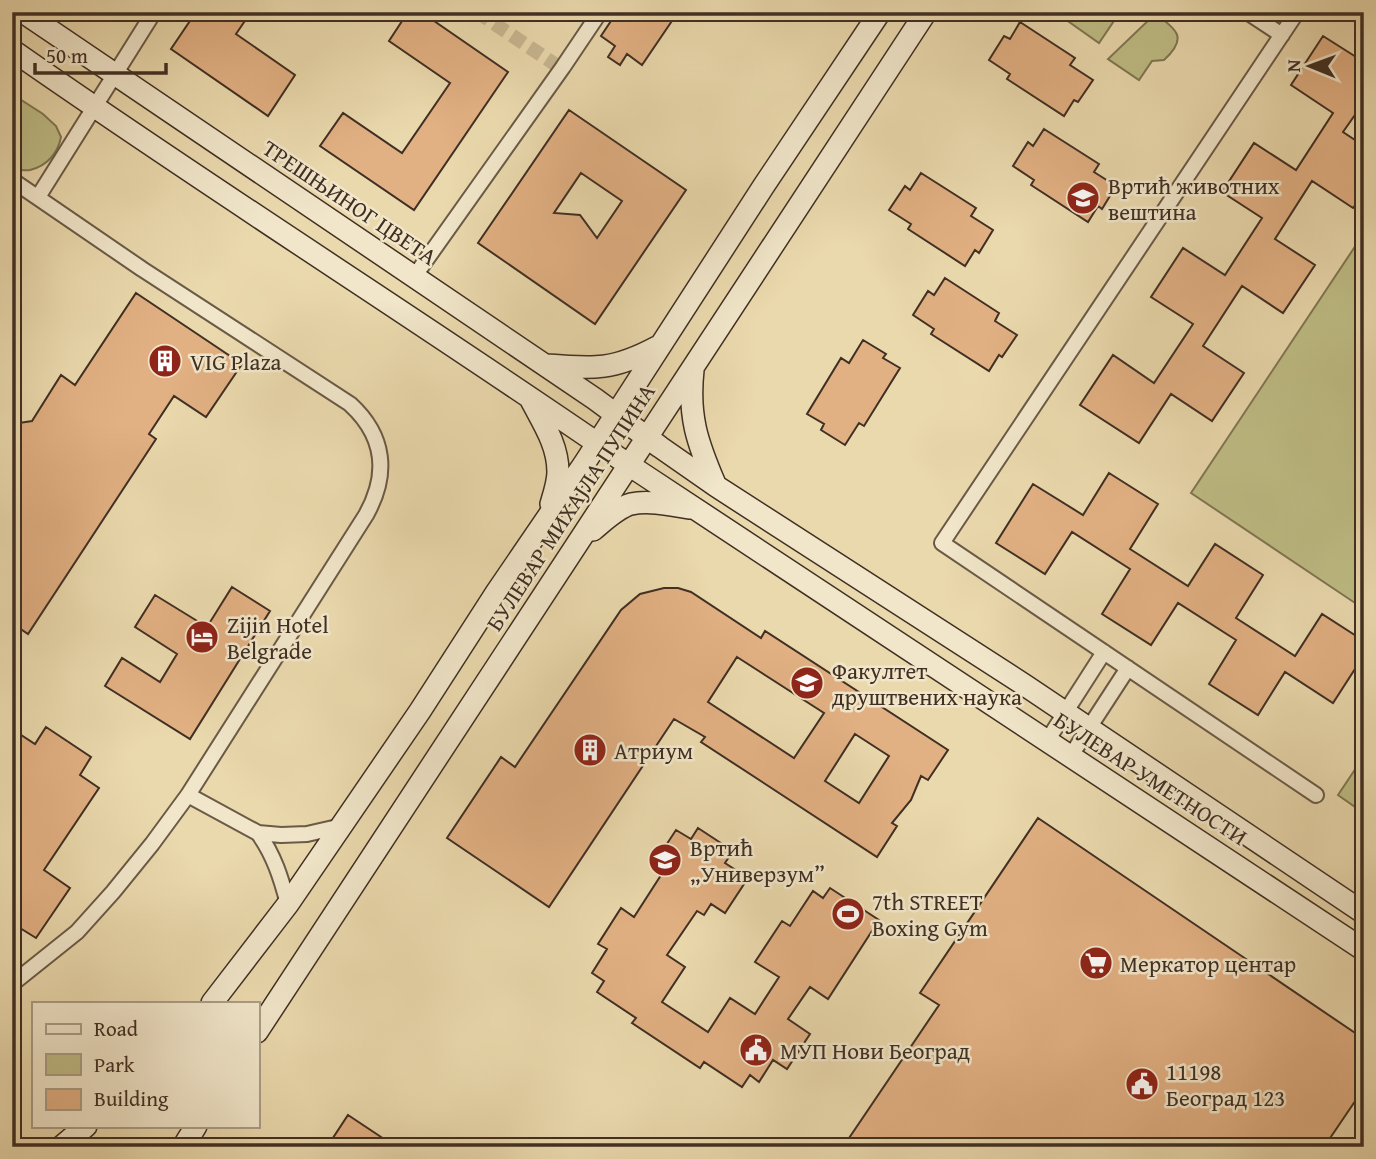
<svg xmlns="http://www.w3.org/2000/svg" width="1376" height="1159" font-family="'Gentium Book Plus',serif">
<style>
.green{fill:#bfbd85;stroke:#807654;stroke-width:2}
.building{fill:#e1b083;stroke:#402f23;stroke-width:2;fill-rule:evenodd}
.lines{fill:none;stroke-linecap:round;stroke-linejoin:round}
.street-tunnel{stroke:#c8b791;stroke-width:14;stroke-dasharray:14 7;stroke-linecap:butt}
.street-casing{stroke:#6a5a46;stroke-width:18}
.secondary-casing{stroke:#402f23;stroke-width:24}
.street{stroke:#f1e6ca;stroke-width:14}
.secondary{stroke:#f1e6ca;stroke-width:21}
.labels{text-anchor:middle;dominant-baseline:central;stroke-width:5;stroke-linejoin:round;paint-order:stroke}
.poi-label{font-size:23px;fill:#402f23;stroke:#f1e6ca;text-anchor:start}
.street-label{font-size:23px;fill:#402f23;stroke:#f1e6ca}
</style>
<rect width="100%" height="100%" fill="#ead9ad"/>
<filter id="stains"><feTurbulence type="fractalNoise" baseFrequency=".00286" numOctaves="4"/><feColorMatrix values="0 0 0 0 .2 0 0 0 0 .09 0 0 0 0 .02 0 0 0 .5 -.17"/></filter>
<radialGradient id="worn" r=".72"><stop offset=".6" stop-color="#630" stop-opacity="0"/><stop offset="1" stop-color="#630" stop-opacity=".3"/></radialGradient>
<path class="green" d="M1055,12H1120L1099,43Z
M1155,14C1179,30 1187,39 1164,60L1152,61L1139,80L1108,59Z
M12,94L43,114L56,126L61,137C58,153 47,166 30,170C25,171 18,169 12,169Z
M1364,233V609L1191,493Z
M1364,756V800L1358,809L1338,795Z"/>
<path class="building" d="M196,12H251L236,34L295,75L268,116L171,49Z
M408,12H421L508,72L414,210L320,146L343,113L402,153L450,83L389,41Z
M617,12H678L642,65L627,54L620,65L608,57L615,46L601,36Z
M1020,22L1075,58L1070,65L1093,80L1078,102L1074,100L1064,116L1007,79L1010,74L989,60L1004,36L1010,39Z
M1323,36L1364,62V102L1343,132L1364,146V193L1353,208L1312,181L1275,239L1315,265L1283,313L1242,286L1203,346L1244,373L1212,421L1171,394L1139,443L1080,405L1113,355L1154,383L1193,324L1151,297L1183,248L1225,275L1262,218L1222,192L1254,143L1296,170L1333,113L1291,85Z
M569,110L686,190L595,324L478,243ZM581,173L622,201L597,238L580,215L554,213Z
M1044,129L1099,164L1094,172L1116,186L1102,209L1098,206L1088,222L1031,185L1034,180L1013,166L1028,142L1033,146Z
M921,173L976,208L971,216L993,230L979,253L975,250L965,266L908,229L911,224L889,210L905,186L910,190Z
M945,278L999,313L995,321L1017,335L1002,357L999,355L989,371L931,334L934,329L913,315L928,291L934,295Z
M136,293L242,364L206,417L174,396L149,434L156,439L28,634L12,623V424L32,421L61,375L75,385Z
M863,340L886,354L883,358L900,368L864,426L859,423L845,445L821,430L824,424L807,414L841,358L849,363Z
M1109,473L1158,504L1130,549L1188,586L1215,544L1263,575L1236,618L1295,656L1322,614L1364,641V655L1333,703L1285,672L1258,715L1209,684L1236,640L1178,603L1151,645L1102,614L1130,569L1072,532L1045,574L996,543L1033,484L1083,515Z
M232,587L270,611L190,739L105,686L122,658L160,682L177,654L135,627L155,595L207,627Z
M664,588H678L691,592L761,638L765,631L948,750L928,780L921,776L911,800L892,823L897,826L877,857L701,742L705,737L674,719L549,907L447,838L501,757L515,767L621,610L640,594ZM737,657L824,713L794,758L708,702ZM855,734L889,756L859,803L825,781Z
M46,727L91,757L80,775L99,788L44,870L70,888L36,938L12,923V729L35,744Z
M1038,818L1364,1039V1088L1324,1147H843L939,1005L920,993Z
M698,828L733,851L725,863L748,878L725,913L711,904L704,915L697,911L667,955L685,967L662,1002L708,1032L730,998L755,1014L779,977L755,962L782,921L790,926L813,891L823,898L830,888L879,920L828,999L810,987L788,1019L810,1034L787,1069L773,1060L759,1082L750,1075L742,1087L704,1062L700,1068L632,1023L636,1018L597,992L604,981L592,973L607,949L598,944L621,908L634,917L663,872L653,865L676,830L691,839Z
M348,1115L396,1147H327Z"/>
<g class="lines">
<path class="street-tunnel" d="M477,12L562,69"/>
<defs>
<path id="street" d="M1247,12L1282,35
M1297,12L942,543L1316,795
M12,180L142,269L350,404C385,436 389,474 366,515L188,795L152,844L113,892L77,932L12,984
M38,197L154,12
M414,277L563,67L600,12
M1047,741L1104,652
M1070,757L1128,668
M188,795L258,833L281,835L307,834L342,826
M258,833C274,855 281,878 288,904"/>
<path id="secondary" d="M23,12L595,399L660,447L716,486L1026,686L1364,913
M12,50C215,192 425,324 629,465L1364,950
M547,365C595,369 614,370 657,347
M693,370C688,416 697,442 715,484
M531,400C543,423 558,445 558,472C558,482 554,494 551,504
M593,530C604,521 617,508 631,504C649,500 671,505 689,508
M212,1003L288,904L420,711L496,593L584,464L763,187L880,12
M257,1032L926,12
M61,1147L86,1126
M183,1147L196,1126"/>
</defs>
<use href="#street" class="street-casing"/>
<use href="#secondary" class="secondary-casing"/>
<use href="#street" class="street"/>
<use href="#secondary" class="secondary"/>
</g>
<defs>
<symbol id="school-disc" viewBox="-11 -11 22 22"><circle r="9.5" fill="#8f2418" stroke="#f1e6ca"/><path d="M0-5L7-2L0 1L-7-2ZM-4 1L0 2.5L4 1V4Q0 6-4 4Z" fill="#fff"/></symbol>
<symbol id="building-disc" viewBox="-11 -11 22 22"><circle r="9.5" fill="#8f2418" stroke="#f1e6ca"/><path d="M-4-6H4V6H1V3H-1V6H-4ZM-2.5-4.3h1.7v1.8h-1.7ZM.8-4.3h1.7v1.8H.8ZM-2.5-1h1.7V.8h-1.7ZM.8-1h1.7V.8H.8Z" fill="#fff"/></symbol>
<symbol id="hotel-disc" viewBox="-11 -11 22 22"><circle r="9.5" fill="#8f2418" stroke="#f1e6ca"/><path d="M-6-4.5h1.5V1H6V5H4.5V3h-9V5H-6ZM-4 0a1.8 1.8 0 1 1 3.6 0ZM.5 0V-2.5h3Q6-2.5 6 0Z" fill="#fff"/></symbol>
<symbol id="university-disc" viewBox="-11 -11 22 22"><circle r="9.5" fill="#8f2418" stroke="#f1e6ca"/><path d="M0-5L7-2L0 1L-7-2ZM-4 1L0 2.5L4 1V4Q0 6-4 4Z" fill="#fff"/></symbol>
<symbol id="stadium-disc" viewBox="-11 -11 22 22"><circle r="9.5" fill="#8f2418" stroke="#f1e6ca"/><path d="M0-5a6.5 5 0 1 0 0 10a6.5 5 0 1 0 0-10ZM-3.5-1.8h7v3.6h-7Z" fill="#fff"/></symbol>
<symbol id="supermarket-disc" viewBox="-11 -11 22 22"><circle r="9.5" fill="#8f2418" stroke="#f1e6ca"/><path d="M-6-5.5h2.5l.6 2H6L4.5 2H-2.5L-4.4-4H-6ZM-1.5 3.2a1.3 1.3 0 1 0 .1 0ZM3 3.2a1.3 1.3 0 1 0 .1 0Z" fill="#fff"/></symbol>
<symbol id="civic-disc" viewBox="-11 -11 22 22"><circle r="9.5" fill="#8f2418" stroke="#f1e6ca"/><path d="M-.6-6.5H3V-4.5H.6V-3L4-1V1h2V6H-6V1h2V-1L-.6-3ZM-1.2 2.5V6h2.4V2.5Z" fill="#fff"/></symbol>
</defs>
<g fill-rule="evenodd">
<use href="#school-disc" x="1064" y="179" width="38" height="38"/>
<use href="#building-disc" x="146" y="342" width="38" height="38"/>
<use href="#hotel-disc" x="183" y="618" width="38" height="38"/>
<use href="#university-disc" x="788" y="664" width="38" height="38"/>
<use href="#building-disc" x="571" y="731" width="38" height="38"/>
<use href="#school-disc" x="646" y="841" width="38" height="38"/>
<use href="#stadium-disc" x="829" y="895" width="38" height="38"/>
<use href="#supermarket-disc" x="1077" y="944" width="38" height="38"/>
<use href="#civic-disc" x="737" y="1031" width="38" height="38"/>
<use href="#civic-disc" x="1123" y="1065" width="38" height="38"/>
</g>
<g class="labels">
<g class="poi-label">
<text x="1108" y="185">Вртић животних<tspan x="1108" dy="26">вештина</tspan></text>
<text x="190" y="361">VIG Plaza</text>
<text x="227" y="624">Zijin Hotel<tspan x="227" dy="26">Belgrade</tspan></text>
<text x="832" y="670">Факултет<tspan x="832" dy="26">друштвених наука</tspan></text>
<text x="614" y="750">Атриум</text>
<text x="690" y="847">Вртић<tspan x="690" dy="26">„Универзум”</tspan></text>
<text x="872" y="901">7th STREET<tspan x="872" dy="26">Boxing Gym</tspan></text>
<text x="1120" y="963">Меркатор центар</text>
<text x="780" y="1050">МУП Нови Београд</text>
<text x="1166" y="1071">11198<tspan x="1166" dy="26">Београд 123</tspan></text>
</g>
<g class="street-label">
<text transform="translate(350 202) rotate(34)">ТРЕШЊИНОГ ЦВЕТА</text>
<text transform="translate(570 507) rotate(-57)">БУЛЕВАР МИХАЈЛА ПУПИНА</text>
<text transform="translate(1151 778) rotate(33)">БУЛЕВАР УМЕТНОСТИ</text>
</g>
</g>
<rect width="1376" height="1159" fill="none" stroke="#ead9ad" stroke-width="42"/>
<rect x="14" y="14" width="1348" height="1131" fill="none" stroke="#402f23" stroke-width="3.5"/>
<rect x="21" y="21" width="1334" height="1117" fill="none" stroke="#402f23" stroke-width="2"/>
<rect x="32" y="1002" width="228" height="126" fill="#f1e6ca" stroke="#aa9d87" stroke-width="2"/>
<rect x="46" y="1024" width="35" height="10" fill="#f1e6ca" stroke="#aa9d87" stroke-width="2"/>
<text x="94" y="1036" font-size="21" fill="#402f23">Road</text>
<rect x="46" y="1054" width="35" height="21" fill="#bfbd85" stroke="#aa9d87" stroke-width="2"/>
<text x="94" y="1072" font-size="21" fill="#402f23">Park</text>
<rect x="46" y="1089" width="35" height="21" fill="#e1b083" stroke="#aa9d87" stroke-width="2"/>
<text x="94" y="1106" font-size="21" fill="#402f23">Building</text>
<g transform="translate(1310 66) rotate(271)" stroke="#f1e6ca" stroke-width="5" paint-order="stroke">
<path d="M0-5L12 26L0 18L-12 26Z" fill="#402f23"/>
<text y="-10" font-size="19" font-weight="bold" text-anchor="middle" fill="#402f23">N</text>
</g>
<path d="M35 63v10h131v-10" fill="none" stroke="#402f23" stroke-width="3.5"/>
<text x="46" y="63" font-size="21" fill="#402f23" stroke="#f1e6ca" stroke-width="5" paint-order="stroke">50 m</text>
<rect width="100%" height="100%" filter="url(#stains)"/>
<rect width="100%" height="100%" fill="url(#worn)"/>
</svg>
